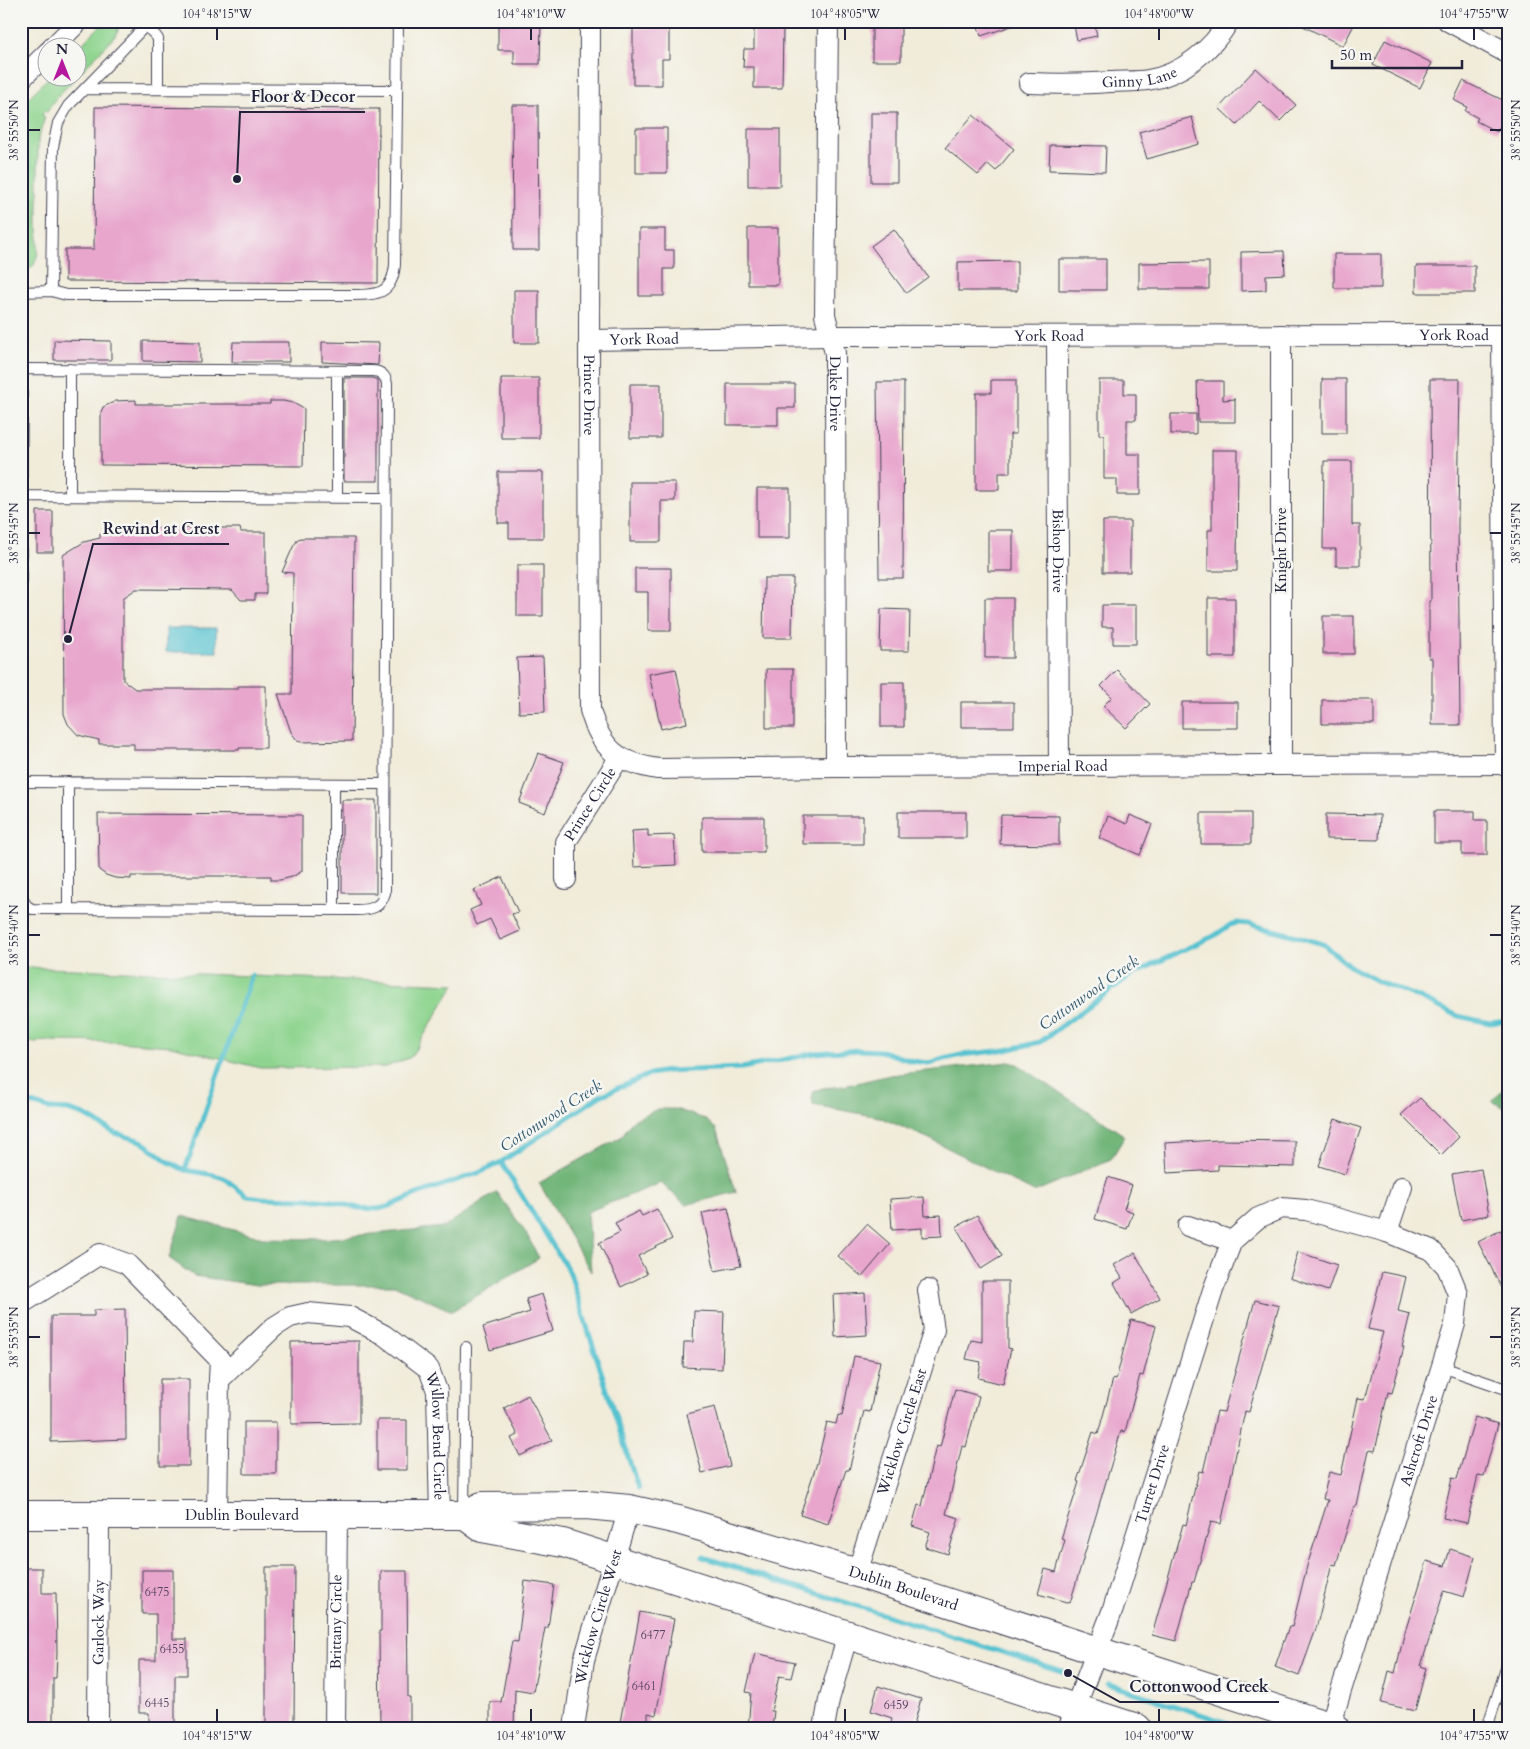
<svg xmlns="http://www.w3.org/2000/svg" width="1530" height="1749" font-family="Cardo,serif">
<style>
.green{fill:#8ed48f;stroke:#587b65}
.forest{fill:#72b67a;stroke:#4a6c5a}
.water{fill:#56c2d0;stroke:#3c7286}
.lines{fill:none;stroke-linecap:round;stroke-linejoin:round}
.stream{stroke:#56c2d0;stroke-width:5}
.building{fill:#e8a6cd}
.lane-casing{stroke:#414053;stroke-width:12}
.street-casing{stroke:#414053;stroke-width:22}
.secondary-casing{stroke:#414053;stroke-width:30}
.lane{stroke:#fff;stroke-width:10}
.street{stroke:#fff;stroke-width:20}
.secondary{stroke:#fff;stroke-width:28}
.ticks{fill:none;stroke:#22223b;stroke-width:2}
.labels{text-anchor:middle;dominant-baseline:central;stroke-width:5;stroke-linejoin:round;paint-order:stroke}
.number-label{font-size:12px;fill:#544360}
.street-label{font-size:15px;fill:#22223b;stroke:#f6f6f2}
.water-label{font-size:16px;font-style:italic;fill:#345a6f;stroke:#f6f6f2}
.leader{fill:none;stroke:#22223b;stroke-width:2}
.callout-dot{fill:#22223b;stroke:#f6f6f2;stroke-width:2}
.callout-label{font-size:16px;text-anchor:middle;font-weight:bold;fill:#22223b;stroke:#f6f6f2;stroke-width:5;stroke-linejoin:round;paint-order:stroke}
.neatline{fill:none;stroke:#22223b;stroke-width:2}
.ticks-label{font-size:12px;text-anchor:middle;fill:#22223b}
</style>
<rect width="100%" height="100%" fill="#f6f6f2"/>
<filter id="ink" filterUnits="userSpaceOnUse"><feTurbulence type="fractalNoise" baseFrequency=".02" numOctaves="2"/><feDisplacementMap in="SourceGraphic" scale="10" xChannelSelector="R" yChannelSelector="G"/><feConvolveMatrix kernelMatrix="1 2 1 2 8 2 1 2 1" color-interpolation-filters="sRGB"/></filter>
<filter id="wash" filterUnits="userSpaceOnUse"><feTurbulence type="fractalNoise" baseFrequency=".0096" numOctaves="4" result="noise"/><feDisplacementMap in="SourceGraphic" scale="20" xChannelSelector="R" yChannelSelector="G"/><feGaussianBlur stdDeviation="1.12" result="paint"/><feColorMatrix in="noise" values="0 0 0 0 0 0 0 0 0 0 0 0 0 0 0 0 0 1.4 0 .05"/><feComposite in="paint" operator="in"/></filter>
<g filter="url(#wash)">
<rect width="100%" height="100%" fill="#f1ecda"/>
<path class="green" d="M110,21H120L117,34L78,75V48L100,26H105Z
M48,78H75L56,98L47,112L44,111L42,115L45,117L38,139V253L34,265L21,275V105Z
M21,967L455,984L411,1057L386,1067L260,1068L171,1046L118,1042L49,1041L21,1043Z"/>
<path class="forest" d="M1009,1062L1017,1064L1125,1136L1111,1159L1034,1192L930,1139L879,1117L813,1105L812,1097L814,1091L823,1088L844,1086L890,1075Z
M1509,1083V1111L1492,1101Z
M658,1109H675L705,1119L716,1129L736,1192L686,1205L661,1183L587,1212L591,1272L539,1183L621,1137L633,1120Z
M497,1192L526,1233L539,1258L452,1311L394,1285H257L194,1276L169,1258L182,1216L263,1238L322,1239L444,1227Z"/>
<path class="water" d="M166,628H216L217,652H166Z"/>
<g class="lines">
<path class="stream" d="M21,1102L35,1104L50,1109L68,1110L84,1115L115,1133L141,1141L167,1161L185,1170L214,1175L224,1178L247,1196L262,1198L307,1199L331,1201L359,1208L378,1209L387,1207L417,1194L481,1172L501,1162L600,1096L650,1074L667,1071L742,1068L816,1053L859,1050L881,1051L912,1061L928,1063L961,1055L1006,1050L1040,1042L1131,975L1194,945L1214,936L1230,925L1237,923L1249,924L1289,934L1323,944L1351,967L1377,981L1420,998L1458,1016L1490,1023L1509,1021
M501,1162L570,1273L638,1488
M185,1170L252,975
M703,1557L1068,1673
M1108,1684L1243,1728"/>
</g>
<g id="blocks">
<path class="building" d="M498,21H541L540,64H514V50H498Z
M872,21H901V61H872Z
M976,21H1017L1018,24L981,36Z
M1073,21H1094L1097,36L1077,40Z
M1293,21H1356L1343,46Z
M633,28H669V59H662V85H633Z
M754,28L783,29L782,88H754V67H743L744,49H754Z
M1385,40L1432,63L1420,88L1373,65Z
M1256,68L1296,105L1280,121L1259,101L1237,125L1219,108Z
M1463,81L1509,103V110L1497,132L1476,121L1478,118L1465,111L1467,107L1454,100Z
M512,105H538L539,250H513Z
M95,107L379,109L378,283L65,281V249H94Z
M871,113H897V182H871Z
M973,115L1014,149L996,171L988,164L978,175L945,148Z
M1192,117L1199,144L1147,159L1139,132Z
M636,128H667V173H636Z
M748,129H780V186H748Z
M1050,145L1106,146L1105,172L1049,170Z
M748,228H778V285H748Z
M639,229H665V250H674V269H664V296H639Z
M894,229L928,277L906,293L871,246Z
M1284,251L1285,274L1266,275V290L1241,291V252Z
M1334,254H1381V288H1334Z
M1059,259H1106V290H1059Z
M1017,261V291H958V262Z
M1209,262V289H1139V263Z
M1416,266H1475V293H1416Z
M514,290H539V343H514Z
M54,340L111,341V360H54Z
M143,341L200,342V362L143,361Z
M233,342H289V362H232Z
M322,342L379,343L378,365L322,362Z
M344,378H372L378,380V481H344Z
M501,378H539V438H501Z
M1322,379H1346V433H1322Z
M1430,379H1460L1458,522L1460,725H1432V658H1429V601H1431Z
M991,380H1016V434H1010V473H999V490H976V393H991Z
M1099,380H1124V394H1136V420H1127V454H1140V495H1117V479H1104V435H1099Z
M1197,381H1223V400L1235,399V422H1198Z
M877,382H904L903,578H879Z
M630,384H661V438H630Z
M727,384H795V408H778V425H727Z
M136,400V404H270V401H283L293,403L304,409L303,466L101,465V412L103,407L116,401Z
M1171,414H1196V434H1171Z
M1212,450H1238L1237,571H1208V530H1212Z
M1324,461H1352V525H1360V566H1336V549H1323Z
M498,472H543V538H509V523H498Z
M630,482H675V501H661V542H630Z
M757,488H790V538H757Z
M37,511H53V552H37Z
M1103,521H1130V572H1103Z
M135,528H240L241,532H266V594H255V600H241L232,590L136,589L123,598V680L135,689H238V686H266V748H239V750H134V744H99V740L78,735L68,724L64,714L63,555L84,542L100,538V534H135Z
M988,530H1013V571H988Z
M302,538H354L352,741L301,742L296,739L291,732L278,694H292L293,573L282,572L293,547L298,539Z
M517,565H543V616H517Z
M635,568H671V631H648V592H635Z
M764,578H793L792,638H763Z
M985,598H1013V658H985Z
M1208,598H1235V657H1208Z
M1102,605H1136V644H1113V627H1102Z
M881,609L910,610L909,651H880Z
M1323,616H1354V654H1323Z
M543,657L545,712L519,713L517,658Z
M676,669L687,723L661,729L649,674Z
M766,669H793V728H766Z
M1117,670L1150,704L1126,728L1103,706L1112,697L1101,686Z
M881,682H904V727H881Z
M1322,700H1374V724H1322Z
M961,702H1014V727H961Z
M1182,702H1238V728H1182Z
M538,753L564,762L545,813L519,803Z
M342,800H376V893H342Z
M1434,811H1475V820H1487V855H1462V843H1434Z
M898,812H966V838H898Z
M1201,813H1251V844H1201Z
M98,814L302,815V871L292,877L280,880H271V876H131V879L115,878L106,875L99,870Z
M1326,814L1380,815L1379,840L1326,839Z
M1001,815L1059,816V845L1000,844Z
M1130,815L1152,824L1140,855L1099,838L1108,816L1127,824Z
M803,816H863V844H803Z
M702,817H764V852H702Z
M648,830V836L674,835L676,865L634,867L632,831Z
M502,877L518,912L512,914L520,931L500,940L490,919L477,925L470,910L481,905L474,890Z
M1420,1098L1459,1137L1441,1155L1401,1115Z
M1335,1119L1361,1128L1345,1174L1319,1166Z
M1219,1140L1295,1141V1167L1218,1165V1170L1167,1173L1165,1143Z
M1481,1169L1489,1215L1461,1220L1452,1174Z
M1108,1177L1132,1185L1124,1209L1133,1212L1127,1229L1095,1219Z
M924,1197L925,1216L941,1215L942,1236L922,1237V1228L892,1230L890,1199Z
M728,1208L741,1266L715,1271L702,1213Z
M657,1209L672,1239L638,1256L647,1274L621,1287L599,1243L620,1232L615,1223L639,1211L642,1216Z
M977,1215L1002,1256L981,1269L956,1227Z
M867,1224L890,1244L862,1277L838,1256Z
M1501,1230L1509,1245V1302L1478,1242Z
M1298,1252L1337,1265L1328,1291L1290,1278Z
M1135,1253L1160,1298L1131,1314L1114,1283L1122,1278L1114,1265Z
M1382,1272L1406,1277L1398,1311L1410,1314L1402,1347H1404L1392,1393L1388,1392L1375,1451L1369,1450L1357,1506H1354L1336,1565L1332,1564L1316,1629L1299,1676L1275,1667L1289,1626L1292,1627L1307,1566L1328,1500L1323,1499L1329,1472L1341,1475L1358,1398L1365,1399L1383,1332L1368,1329Z
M982,1281H1008V1348L1011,1349L1003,1384L978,1378L981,1362L966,1359L971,1340L982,1342Z
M865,1293L867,1335L835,1337L833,1295Z
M542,1294L553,1331L490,1350L483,1327L530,1312L526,1299Z
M1255,1300L1279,1306L1249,1412L1245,1411L1221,1524L1211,1522L1194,1582H1192L1176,1641L1152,1635L1183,1524L1186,1525L1199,1471L1203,1472L1217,1411L1224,1412Z
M125,1309L126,1439L51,1442V1316H94V1310Z
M694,1311L724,1312L722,1369L683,1367L684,1342H693Z
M1131,1320L1156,1326L1143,1376L1140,1375L1125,1432L1121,1431L1070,1603L1038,1594L1045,1569L1056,1572L1065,1540L1061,1539L1079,1482L1077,1481L1093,1432L1098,1434L1113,1379L1116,1380Z
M359,1341V1423L291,1424V1342Z
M854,1356L880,1361L870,1412L864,1411L849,1470H846L828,1524L800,1515L817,1463L827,1422L836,1424L838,1415L842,1416Z
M160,1379H189V1466H160Z
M955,1389L979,1396L966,1447L962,1446L946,1514L959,1518L948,1554L925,1547L930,1532L912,1526L918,1505L922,1506L936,1446L940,1447Z
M528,1395L552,1440L520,1456L511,1438L518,1435L504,1408Z
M715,1407L730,1466L702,1473L687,1414Z
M1475,1417L1498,1424L1484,1476L1478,1475L1467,1523L1443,1518L1452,1478L1457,1479Z
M377,1420H407V1470H377Z
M244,1422H276V1474H244Z
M1450,1549L1475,1557L1464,1597L1444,1591L1421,1666L1426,1668L1415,1711L1381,1703L1389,1671L1395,1673L1404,1635L1427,1561L1445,1566Z
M266,1567H295L294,1728H266Z
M21,1568H42V1593H56L57,1652L56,1678H53V1723H39V1728H21Z
M142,1570H173V1639H187V1675H175V1728H149V1713H139V1660H156V1614H142Z
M381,1571H407L408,1697H410V1728H380L379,1631H381Z
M525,1581L554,1585L548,1628H545L533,1692L515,1689L514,1728H490V1702H501L512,1641L518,1642Z
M640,1612L674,1619L656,1715L648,1713V1728H619Z
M755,1653L795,1662L791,1678L779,1676L771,1711H774L772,1728H748L751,1693L746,1692Z
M878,1686L921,1699L913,1728H890L892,1718L871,1711Z"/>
</g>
</g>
<g filter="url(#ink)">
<use href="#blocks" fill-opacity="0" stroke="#414053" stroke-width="1"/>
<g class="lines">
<defs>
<path id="lane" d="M142,22L156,36L158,39V89
M85,89L397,90
M51,291L53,147L58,123L68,106L150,21
M21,292L51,291L66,295H353C378,295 392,294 395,265L398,21
M21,369L372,371C380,371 386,375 387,384L385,893C381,908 370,910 356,910L32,909L27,906L21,897
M337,371V497
M22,496L386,498
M70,496V369
M21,582L22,369
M21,782L385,784
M68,782V909
M334,910V784
M1442,1367L1509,1390
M464,1512L466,1347
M1487,1728L1509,1659"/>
<g id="street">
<path id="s1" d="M590,21L589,340L590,710C601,749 618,763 658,769L836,767L1509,764"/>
<path id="s2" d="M828,21L825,315L835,353L836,767"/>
<path d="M1448,21L1509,54"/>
<path d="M52,48L79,21"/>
<path d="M21,79L48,52"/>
<path id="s3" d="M1029,83C1056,84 1083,84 1110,82C1122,81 1136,82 1148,80C1181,75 1212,50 1229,21"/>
<path d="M1502,335L1505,764"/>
<path id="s4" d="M1057,336L1059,766"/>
<path id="s5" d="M589,340L830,336L1509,335"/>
<path d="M1281,765V335"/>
<path id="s6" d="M566,879V842L619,758"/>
<path d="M1188,1226L1232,1241"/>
<path id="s7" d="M21,1304L100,1254L127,1264L220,1360L219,1380L274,1327L290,1317L308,1313L350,1317L384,1335L429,1369L437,1391L440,1515"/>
<path d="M217,1515L219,1380"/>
<path id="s8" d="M857,1573L934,1330L928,1290"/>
<path id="s9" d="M1330,1726L1455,1324L1458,1294L1447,1267L1431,1250L1387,1232L1402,1187"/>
<path id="s10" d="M98,1728L99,1516"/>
<path id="s11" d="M335,1728L337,1515"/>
<path id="s12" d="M574,1728L584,1660L629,1509"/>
<path d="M824,1728L829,1700L848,1634"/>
<path id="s13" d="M1069,1728L1075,1708L1113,1609L1213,1290L1232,1241L1258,1218L1281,1208L1306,1210L1387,1232"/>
</g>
<g id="secondary">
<path id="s14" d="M21,1515H464L482,1506L586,1505L629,1509L678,1520L857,1573L1335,1728"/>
<path d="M464,1515L482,1528L563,1543L1137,1728"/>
</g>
</defs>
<use href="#lane" class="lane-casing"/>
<use href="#street" class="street-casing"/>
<use href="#secondary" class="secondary-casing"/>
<use href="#lane" class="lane"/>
<use href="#street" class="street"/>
<use href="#secondary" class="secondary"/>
</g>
</g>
<path class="ticks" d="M217,28V40M531,28V40M845,28V40M1159,28V40M1474,28V40M28,130H40M1490,130H1502M28,533H40M1490,533H1502M28,935H40M1490,935H1502M28,1337H40M1490,1337H1502M217,1709V1722M531,1709V1722M845,1709V1722M1159,1709V1722M1474,1709V1722"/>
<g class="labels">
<g class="number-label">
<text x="157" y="1592">6475</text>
<text x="653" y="1635">6477</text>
<text x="172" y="1649">6455</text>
<text x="644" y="1686">6461</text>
<text x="157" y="1703">6445</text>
<text x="896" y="1705">6459</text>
</g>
<g class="street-label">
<text stroke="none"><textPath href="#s3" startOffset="111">Ginny Lane</textPath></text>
<text stroke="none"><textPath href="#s5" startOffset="865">York Road</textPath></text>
<text stroke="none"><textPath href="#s5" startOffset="460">York Road</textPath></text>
<text stroke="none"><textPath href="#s5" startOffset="55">York Road</textPath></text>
<text stroke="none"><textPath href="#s2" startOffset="374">Duke Drive</textPath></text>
<text stroke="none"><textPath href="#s1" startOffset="374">Prince Drive</textPath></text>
<text transform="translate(1281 550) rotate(-90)">Knight Drive</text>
<text stroke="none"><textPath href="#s4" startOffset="215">Bishop Drive</textPath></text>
<text stroke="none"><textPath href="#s1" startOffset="1191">Imperial Road</textPath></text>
<text stroke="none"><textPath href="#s6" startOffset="82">Prince Circle</textPath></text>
<text stroke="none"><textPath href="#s8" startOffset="148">Wicklow Circle East</textPath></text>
<text stroke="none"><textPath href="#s7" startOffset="595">Willow Bend Circle</textPath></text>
<text stroke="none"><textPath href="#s9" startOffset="299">Ashcroft Drive</textPath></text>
<text stroke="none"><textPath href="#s13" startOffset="258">Turret Drive</textPath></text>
<text stroke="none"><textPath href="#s14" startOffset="221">Dublin Boulevard</textPath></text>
<text stroke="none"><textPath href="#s14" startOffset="896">Dublin Boulevard</textPath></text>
<text stroke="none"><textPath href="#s12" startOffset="114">Wicklow Circle West</textPath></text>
<text stroke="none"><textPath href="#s11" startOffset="106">Brittany Circle</textPath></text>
<text stroke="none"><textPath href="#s10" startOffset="106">Garlock Way</textPath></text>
</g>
<g class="water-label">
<text transform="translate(1089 993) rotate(-35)">Cottonwood Creek</text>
<text transform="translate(551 1116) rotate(-33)">Cottonwood Creek</text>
</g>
</g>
<path class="leader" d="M237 179L240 112H365M68 639L93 544H229M1068 1673L1120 1702H1279"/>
<g class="callout-dot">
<circle cx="237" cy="179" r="5"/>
<circle cx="68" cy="639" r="5"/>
<circle cx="1068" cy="1673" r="5"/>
</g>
<g class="callout-label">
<text x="303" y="102">Floor &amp; Decor</text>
<text x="161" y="534">Rewind at Crest</text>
<text x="1199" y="1692">Cottonwood Creek</text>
</g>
<rect width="1530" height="1749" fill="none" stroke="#f6f6f2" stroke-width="55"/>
<g transform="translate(62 62)"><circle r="24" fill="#f6f6f2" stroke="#a1a1a9"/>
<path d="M0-4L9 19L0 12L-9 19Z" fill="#b5179e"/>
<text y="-8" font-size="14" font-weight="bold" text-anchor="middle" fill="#22223b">N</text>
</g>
<path d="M1332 60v8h130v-8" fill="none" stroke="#22223b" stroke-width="2.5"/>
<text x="1340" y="60" font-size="15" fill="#22223b" stroke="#f6f6f2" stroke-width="4" paint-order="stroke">50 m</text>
<rect x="28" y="28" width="1474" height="1694" class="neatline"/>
<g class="ticks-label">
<text x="217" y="18">104°48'15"W</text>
<text x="531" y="18">104°48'10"W</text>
<text x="845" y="18">104°48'05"W</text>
<text x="1159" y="18">104°48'00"W</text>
<text x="1474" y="18">104°47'55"W</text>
<text transform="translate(14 130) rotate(-90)" y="4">38°55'50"N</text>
<text transform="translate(1516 130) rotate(-90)" y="4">38°55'50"N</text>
<text transform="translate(14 533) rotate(-90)" y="4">38°55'45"N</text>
<text transform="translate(1516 533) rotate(-90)" y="4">38°55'45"N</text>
<text transform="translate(14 935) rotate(-90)" y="4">38°55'40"N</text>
<text transform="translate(1516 935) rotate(-90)" y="4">38°55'40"N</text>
<text transform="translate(14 1337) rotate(-90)" y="4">38°55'35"N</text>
<text transform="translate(1516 1337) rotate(-90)" y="4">38°55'35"N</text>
<text x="217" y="1740">104°48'15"W</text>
<text x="531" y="1740">104°48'10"W</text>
<text x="845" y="1740">104°48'05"W</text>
<text x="1159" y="1740">104°48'00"W</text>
<text x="1474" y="1740">104°47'55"W</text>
</g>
</svg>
